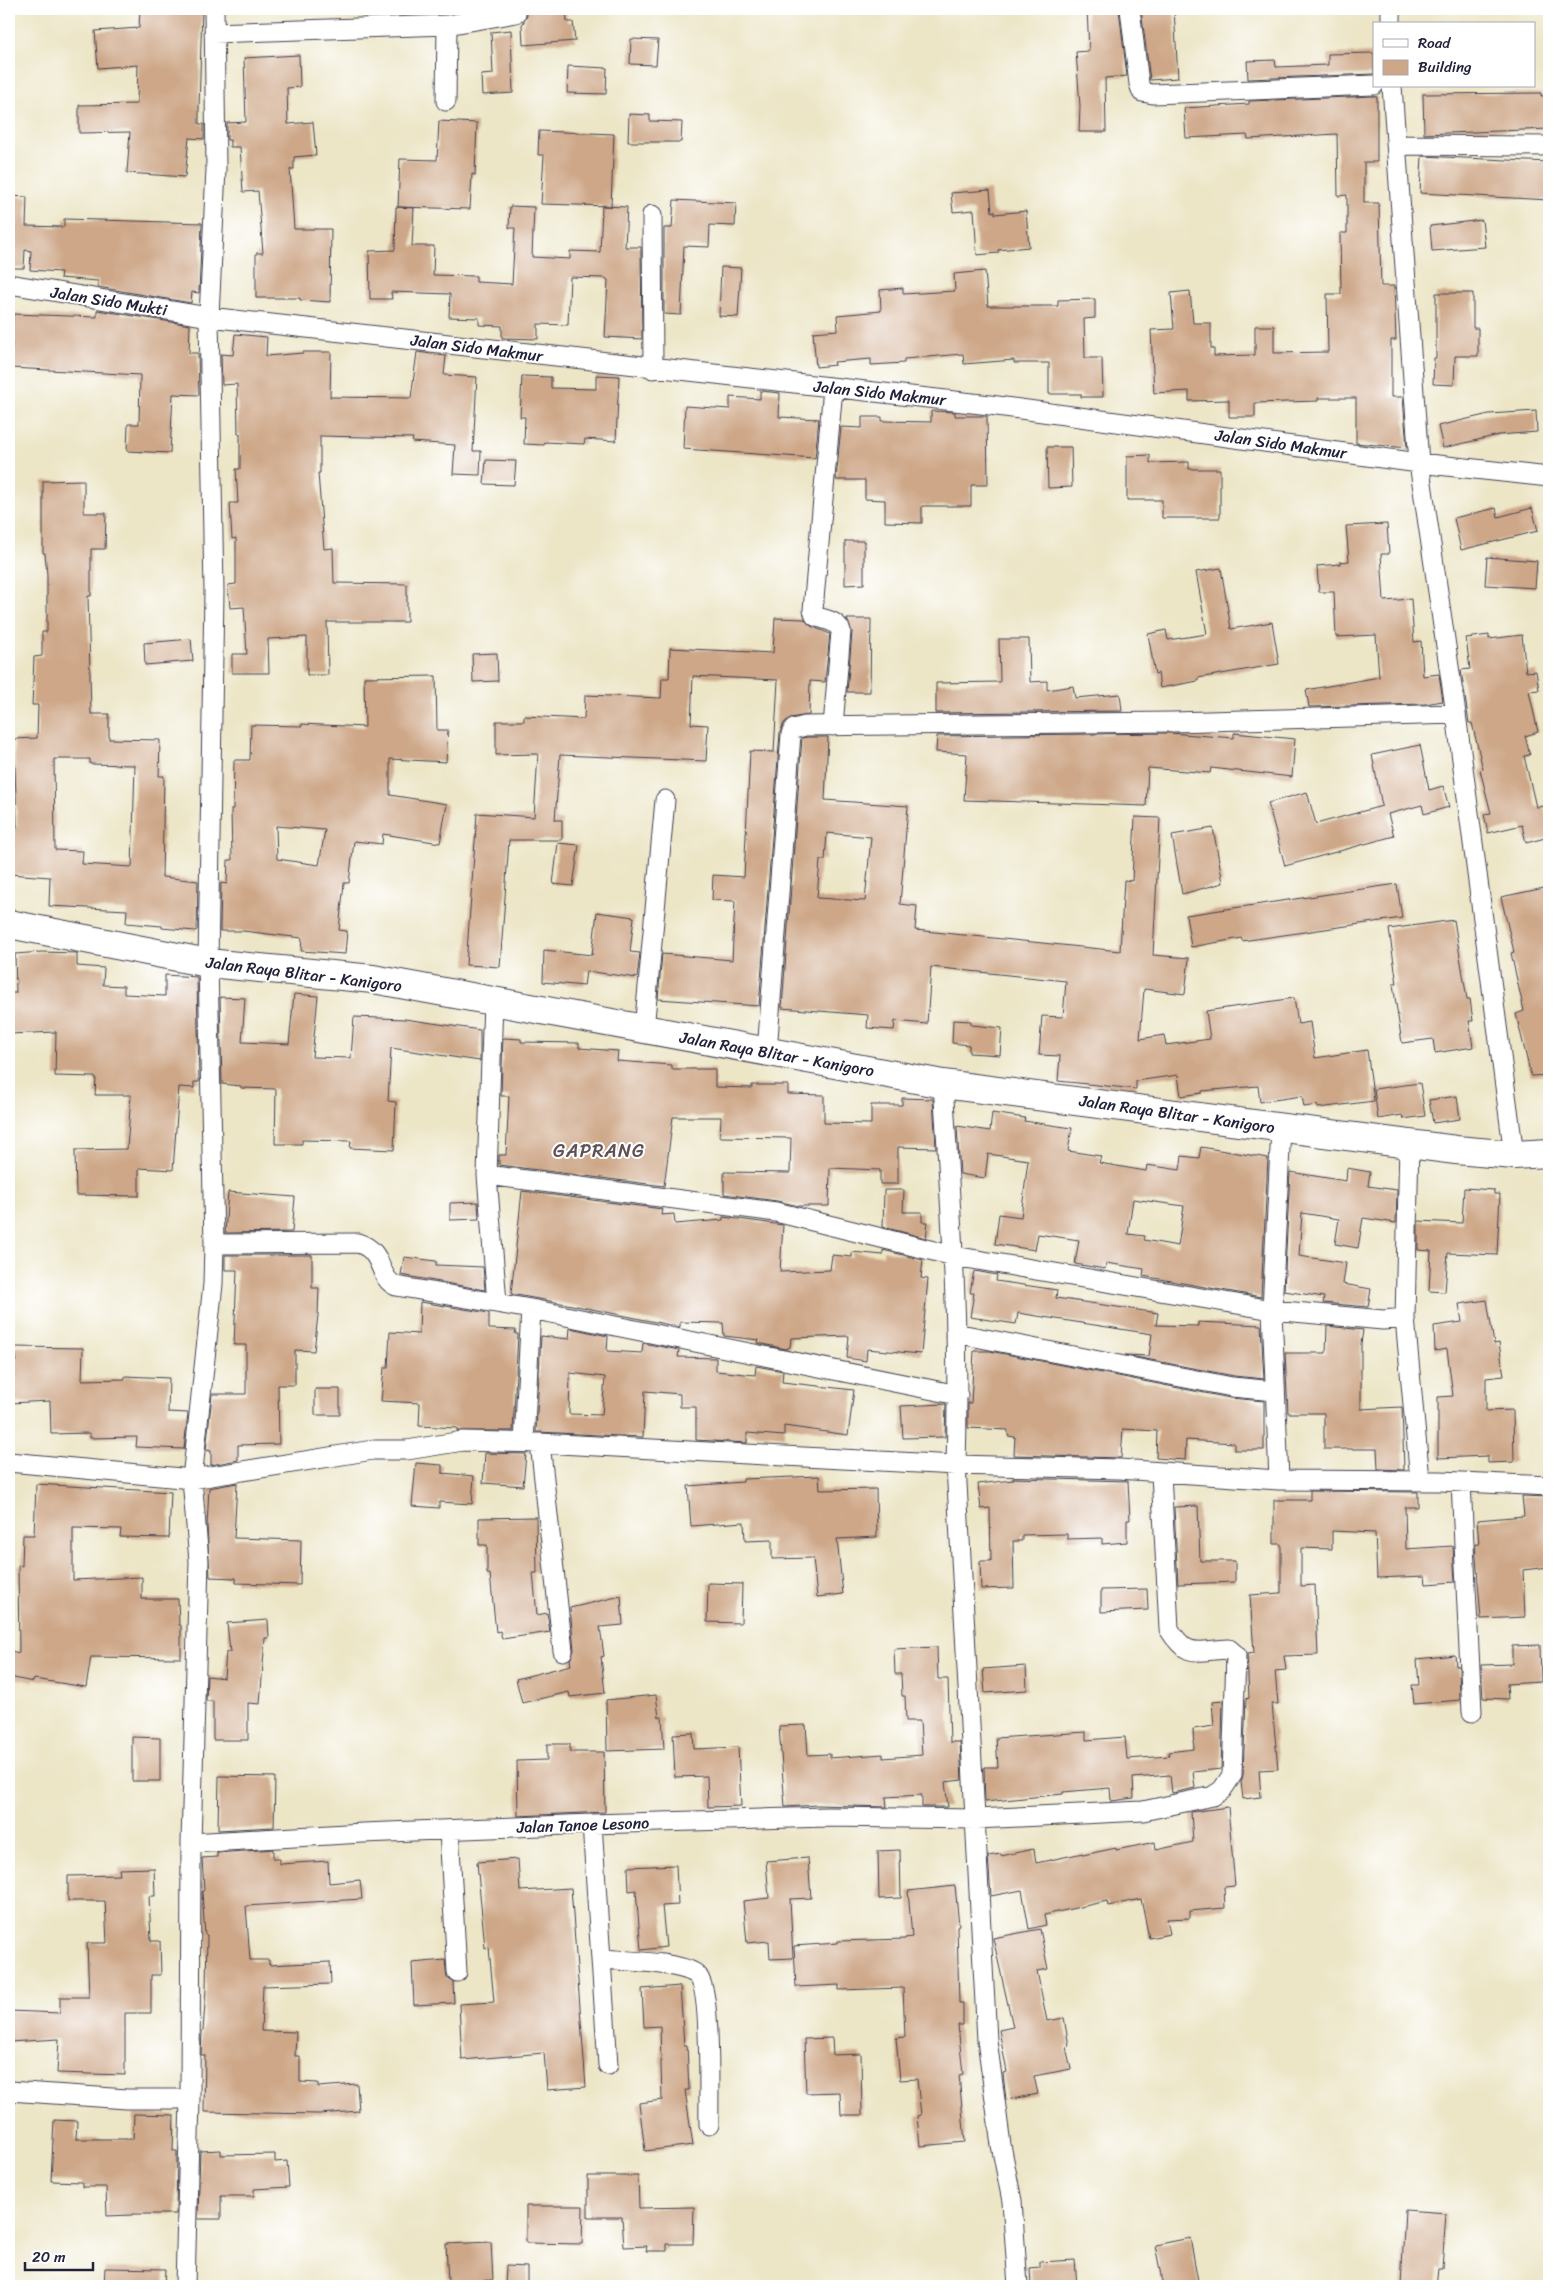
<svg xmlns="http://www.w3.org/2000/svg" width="1558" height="2295" font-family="Sriracha,sans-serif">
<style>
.building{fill:#cea788;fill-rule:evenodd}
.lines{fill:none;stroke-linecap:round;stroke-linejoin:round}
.minor-casing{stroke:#403f50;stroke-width:21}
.secondary-casing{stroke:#403f50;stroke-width:30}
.minor{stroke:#fff;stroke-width:19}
.secondary{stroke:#fff;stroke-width:28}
.labels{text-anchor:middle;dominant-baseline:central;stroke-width:4;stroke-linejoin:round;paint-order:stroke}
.street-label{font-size:16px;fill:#22223b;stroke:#fff}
.quarter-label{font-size:19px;letter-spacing:1px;fill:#5e5156;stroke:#fff}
</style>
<rect width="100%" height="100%" fill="#fff"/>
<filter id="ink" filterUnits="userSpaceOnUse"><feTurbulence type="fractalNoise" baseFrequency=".02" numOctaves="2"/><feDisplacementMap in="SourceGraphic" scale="10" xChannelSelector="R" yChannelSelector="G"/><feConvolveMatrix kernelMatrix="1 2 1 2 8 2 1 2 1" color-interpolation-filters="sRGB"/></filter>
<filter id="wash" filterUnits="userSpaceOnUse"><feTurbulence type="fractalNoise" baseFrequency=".0096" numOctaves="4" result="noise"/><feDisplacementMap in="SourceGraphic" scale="20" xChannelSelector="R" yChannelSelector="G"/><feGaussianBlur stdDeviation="1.12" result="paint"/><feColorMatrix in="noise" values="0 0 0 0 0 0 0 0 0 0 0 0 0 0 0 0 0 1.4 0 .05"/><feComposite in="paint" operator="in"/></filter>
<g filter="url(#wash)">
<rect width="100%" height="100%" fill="#ece5c6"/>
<g id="blocks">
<path class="building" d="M140,9H202L199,108V124H204V139L189,138L185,177L127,173L130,132L79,133V105L137,104L138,65L98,68L95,31L139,28Z
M526,9H566L567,22H573L575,41L523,45L522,25L527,16Z
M1087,9H1119L1127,76L1105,78L1106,132H1079L1080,106L1076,52L1089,51Z
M1141,9H1174L1178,78L1150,80Z
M511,30L513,93L482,95L481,75L493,74L491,32Z
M631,39L658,40L656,65L630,64Z
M1374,53V74L1248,79L1247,61L1275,60L1276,67L1328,65V54Z
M299,55L300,87L287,88L288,124L313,122L316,155L294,157V169H290L294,229H331L330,302L300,300V298H256V253H263L258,191L243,192L240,147H230V140H227V123L246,122L244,58Z
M568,66L607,68L606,94L567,93Z
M1541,93V96L1549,95V129L1424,134L1423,94Z
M1374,96L1377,97V162H1364V203H1379L1381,286H1394L1396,340H1391V397H1403L1407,448L1356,443V398H1318V401L1255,403V417H1229V400L1189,401V391L1154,393L1151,330L1174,329L1171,293L1190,291L1193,323H1211V348H1214V356L1255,355V326H1274V353L1328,352L1327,294H1341L1340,233H1347V195L1338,196L1337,134L1248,139L1247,135L1186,138L1184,108L1249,104V101Z
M629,114L650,115V121L682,122L681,142H628Z
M439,121L477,123L475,175L472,174L470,209L398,207L400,159L437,160Z
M539,131L614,134L611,206L541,204L544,155H538Z
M1422,156L1549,162V200L1420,193Z
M990,190L992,212L995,211V214L1026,211L1029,247L998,250V253L977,255L974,210L953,212L951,193Z
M9,196L27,197L26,226L64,227V219L202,223L199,293L192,292L191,303L98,287V281L60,278L61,272L30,270L31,251L25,250L24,268H9Z
M674,200L736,203L735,226L710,225L709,247L684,246L681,315L664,314V228H672Z
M510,206L534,207L532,257L570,259V251L600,252L602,206L627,207L625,247H641L642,339L605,337L608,280L605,278L570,277L568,325L538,324V339L502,338V326L479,325V318L449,317L450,294L391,292L392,299H370L369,251L395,250L396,207L414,208L412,246H434L433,275L476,276V282L512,284L515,228H509Z
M1482,220L1485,247L1432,251L1430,226Z
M721,267L741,268L738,317L719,316Z
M985,271L988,306H1058V300L1095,299V318L1084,319L1085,358H1102L1103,397H1081V394H1049V363H1014V360L964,364L963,354L904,359V363L871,365V359L834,362L835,365L816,367L813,332L838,330L837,315L881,311L880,290L903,288V294L955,291L954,274Z
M1436,293H1473V328H1478V356H1455L1454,385L1433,384L1434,358H1436Z
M97,310L190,325L189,353H198L199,395L173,394L170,453L127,451L128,424H139L140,375L11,368L13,314L97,317Z
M235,334L267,337L266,356L303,353V352H331L330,397L411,398L417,352L446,356L444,375L477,377L473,451H481L480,475L453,474L455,445L412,442L413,438L320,436V473H318L324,549L333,548L334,583L407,584V622H327L328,675H307V637L268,639L269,673H232V654H247L244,607L230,608L228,585L236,584V538L232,539L230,503H238L236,469H240V434H238L237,384L222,385L221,354L233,355Z
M596,375L619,376L616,441L585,439L584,444L545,442L544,445L524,444L525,417H520L522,376L551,377V388L596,389Z
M760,391L780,393L779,417L819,419L815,458L683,449L685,406L730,409V397L760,399Z
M931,411L955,412V416H987L988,485H971V506H922V523L885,522V500L865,499V480H836L841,427L862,428V417H882V421L931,422Z
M1536,411L1537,432L1499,435L1443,448L1438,426L1489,414Z
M1047,447H1071L1072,487L1048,488Z
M1150,455V463L1189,462V469H1220V518H1162V500H1127V456Z
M486,460L516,461L514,485L484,484Z
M84,480V513H106L105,549H91V596H88L91,714H109V739L160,740L159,776H164L162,877L198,881L197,930L195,931L162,928V926L126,923L127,910L49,906L50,877L9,874V826L17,827L14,739L37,738L38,705H32L34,657L42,656V632H47V575L45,553H43V481ZM54,759H90V764L135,765L132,867L82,864L83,851L55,850Z
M1496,508L1498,517L1532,508L1538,531L1461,550L1454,518Z
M1387,524L1389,554H1381L1384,601L1411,599L1414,642L1421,641L1423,676L1439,674L1443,701L1425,704L1309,707L1306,690L1379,677L1376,635L1336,637L1334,592H1319L1317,566L1340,564V562L1349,561L1346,526Z
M845,541H864V584L845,585Z
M1487,557L1537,561L1535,588L1485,585Z
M1221,568L1231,629L1272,622L1279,664L1198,678V681L1160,688L1158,673L1155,674L1148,634L1166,630L1168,640L1207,634L1196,572Z
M775,618L804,619L811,626L830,634L825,682L810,681L809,715L790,718L784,723L780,733L759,1006L658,999L662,954L732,960L735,901L712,900L713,875L744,877L750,751L774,752L778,680L693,676L691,724L708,725L706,761L560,755L555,820H562V840H509L500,967L466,965L477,813L534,817L538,754L496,755V721H524V716L584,719L585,695L661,698L662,678H669L670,648L773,653Z
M847,619H871L870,692H847L852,632Z
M1489,635V639L1522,635L1526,672L1536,671L1539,690L1529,691L1538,732L1525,736L1530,755L1524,756L1536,807L1544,806L1549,828V837L1526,843L1522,825L1488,833L1484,814L1491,813L1480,770L1483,769L1472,723H1469L1461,670L1470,669L1466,638Z
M191,639L193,661L145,665L144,643Z
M999,639H1029L1030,682L1047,681V690L1073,686L1075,698L1120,694L1122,711L936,713V683L1000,682Z
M497,653L498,681L473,682L472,654Z
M436,676L437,730H448L446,762L390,759V795L447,804L440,843L383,834L382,844L354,841L349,883H344L339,930L347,931L345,954L301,951L302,938L243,931H220L221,883L227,884L228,860H232L231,809H233L234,760H250L251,725L302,726V724L365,727L364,677ZM276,826L325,830L319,865L277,859Z
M1170,733L1234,738V733L1295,739L1292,777L1211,768L1210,773L1148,768L1146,806L964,800L967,754L936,752L937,736Z
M807,737H828L825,800L908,806L900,904L917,906L915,930L1120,951L1124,880L1132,881L1135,817L1160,818L1153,955L1189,958L1185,994L1144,989L1140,1039L1164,1035L1166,1045L1210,1039L1206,1011L1294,998L1298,1024L1310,1022L1315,1058L1367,1050L1374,1101L1318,1108L1317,1105L1304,1107L1302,1096L1260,1102L1258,1086L1202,1091V1093L1181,1096L1178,1075L1136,1081V1089L1058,1081L1060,1056L1039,1055L1042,1016L1063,1017L1066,981L931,967L927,1024L895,1021L894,1030L867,1028L868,1015L782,1008L802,738ZM827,833L871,837L865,901L817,898L820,860H825Z
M1420,745L1429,790L1443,786L1449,807L1424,814L1422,805L1388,814L1394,836L1285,866L1268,803L1307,792L1316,824L1382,806L1372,755Z
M1213,828L1223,883L1182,894L1172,835Z
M558,843L579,845L573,886L553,884Z
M1397,884L1402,918L1242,941V938L1191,947L1186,915Z
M1549,887V1075L1531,1076L1516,1014L1524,1011L1511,953L1514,952L1501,897Z
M597,912L634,917L630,952L640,953L637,978L586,971L584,986L543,982L544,950L592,955Z
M1454,920L1467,999H1470L1473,1021H1469L1473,1047L1435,1053L1433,1039L1402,1043L1393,984H1397L1389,929Z
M42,952L77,953V966L104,968L103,985L124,986V994L165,996V975L197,977L199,1082H194V1088L179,1087L173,1170L139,1168V1196L76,1195L75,1150L127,1149L131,1095H95L96,1077L55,1076L56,1032L9,1034V993H16L15,954Z
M294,994L318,996L312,1057L351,1058L354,1017L405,1019L480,1030V1061L391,1048L388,1101L396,1102L394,1150L350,1148L351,1141L302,1140V1144H275L276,1089L241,1088V1086L222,1084L220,997L245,998L242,1042L289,1044Z
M953,1020L971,1021V1025L1002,1028L1000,1055L969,1053V1045L952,1043Z
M503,1038L521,1039V1042L579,1043V1048L618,1051L617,1061L672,1065V1069H715V1087L752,1088V1085H788V1094L824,1095V1123L871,1124V1105H902V1098L933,1099L936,1148L898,1147V1184H880V1170L830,1168L829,1206H799L777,1201L724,1194V1172L790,1173L791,1138L720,1137L721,1117H673L664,1186L499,1165V1155H506L509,1096H501Z
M1420,1083L1425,1116L1403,1119L1402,1115L1378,1119L1374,1089Z
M1457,1096L1460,1119L1433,1123L1429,1100Z
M992,1113L1025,1118L1024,1121L1072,1128L1068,1151L1101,1156L1099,1163L1146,1171L1147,1165L1180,1170L1182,1156L1199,1158L1201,1147L1268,1158L1261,1297L1143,1276L1144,1269L1106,1263L1105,1269L1075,1264L1079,1240L1038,1234L1035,1250L995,1244L999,1214L1021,1217L1028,1160L988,1154L985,1178L960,1174L957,1126L990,1131ZM1133,1199L1184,1206L1178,1246L1144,1240L1145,1236L1128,1234Z
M1347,1168L1370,1172L1368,1186L1397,1190L1396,1223L1363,1218L1358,1248L1335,1244L1339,1219L1302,1213L1299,1256L1346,1263L1343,1284L1371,1289L1368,1307L1323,1303L1324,1297L1284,1291L1290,1172L1346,1181Z
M1464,1188L1494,1190V1194H1500L1497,1255L1448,1253L1445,1292L1429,1291L1431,1251L1418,1250V1221L1462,1223Z
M884,1190H904L903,1212H922V1222H928L926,1238L883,1227Z
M522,1191L662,1209L661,1215L674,1214L675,1224L723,1220V1217L783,1225L780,1272L830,1270L832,1255L852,1257V1252L883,1255V1250L923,1260L921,1278L928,1279L921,1354L867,1349L866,1361L847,1358L849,1336L791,1338L790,1347L786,1349L758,1343L759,1340L724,1336L723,1323L680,1322V1327L572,1305L511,1294Z
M228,1192L295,1197L292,1232L225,1233Z
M478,1202L479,1219L450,1220V1203Z
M225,1255H312V1288H319L318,1315L314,1351L295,1350V1385H278L279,1444L238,1445V1460L211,1465V1451L206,1450L212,1394H246V1345H234L237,1270H225Z
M404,1257L436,1261V1265L483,1267L485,1290L401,1275Z
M974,1271L997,1275L996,1281L1057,1290L1056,1298L1158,1313L1156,1325L1198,1326V1322L1261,1325L1264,1379L1234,1376L1125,1355L1149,1356L1152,1334L1018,1313L1016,1324L970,1317L974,1293H970Z
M1487,1300L1494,1344L1499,1343L1504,1376L1486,1378V1411L1513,1410L1514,1462L1488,1463V1456L1438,1458V1397L1453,1396L1447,1349L1435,1351L1434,1326L1462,1322L1459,1304Z
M420,1302L489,1313V1329L516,1330L515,1334H518L513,1431H457V1428L419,1426L420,1403L381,1401L384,1368H388L390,1332L419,1334Z
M1327,1326L1363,1330L1361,1344V1409L1402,1407L1404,1470L1378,1469L1377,1449H1324V1413H1288L1285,1353H1326Z
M570,1328L608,1336L607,1351L642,1353L643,1343L679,1350L678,1357L716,1358V1371L755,1375L756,1366L783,1371L782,1382L854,1390L848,1435L784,1426V1436L747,1433V1443L696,1440V1407H680V1394L645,1391L643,1437L536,1432L541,1336L569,1339ZM570,1373L605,1377L602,1415L569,1414Z
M15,1347L83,1348L82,1380L125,1379V1376L169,1378L168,1412L188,1413L184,1449L136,1447L137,1437L90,1438V1433L51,1434L50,1401L9,1403V1361H16Z
M974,1351H990L1230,1398L1264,1401V1450H1234V1443L1186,1440L1185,1460L1156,1458L1157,1431L1123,1429L1121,1458L1014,1455L1015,1437L1008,1436V1430L968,1428V1403H971Z
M315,1389H340V1415H315Z
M946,1404L945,1437L903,1438L901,1406Z
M485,1453L526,1454L523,1486L483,1483Z
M416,1463L442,1465V1473L474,1476L472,1504L439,1502V1508L412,1506Z
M819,1476L820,1490L876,1489L877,1537L837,1539L843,1594L817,1597L813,1558L772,1559V1540L745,1541L744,1522L691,1526L688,1486L743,1482V1479Z
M1013,1478L1128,1481L1130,1520H1127V1542L1102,1544V1538L1067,1539V1534L1022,1535V1541H1013L1014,1588L981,1589L980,1561H991L990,1508L981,1509L978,1484L1013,1480Z
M237,1483L234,1538L301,1540L300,1585L236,1583V1578L210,1577L207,1526L209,1488Z
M36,1484L171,1492L169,1538L120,1537L121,1529L73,1528V1580L142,1577V1599H178L179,1625H181V1658L91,1657L86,1687L34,1679L33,1682L9,1677L11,1651L19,1653L18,1565L22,1566L23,1535H34Z
M1310,1491L1418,1492V1507H1405L1406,1549L1453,1546L1455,1582L1426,1584L1425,1576L1377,1578L1375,1533L1332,1531V1549L1301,1548V1586L1315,1585L1318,1655L1284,1656L1286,1670L1275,1671L1278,1704H1272L1278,1769L1259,1770L1261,1797L1243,1799L1241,1782L1243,1775L1246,1699L1249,1698L1247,1654L1254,1653L1250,1595L1281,1593V1544H1274V1500H1310Z
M1522,1496L1549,1497V1567L1523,1570L1525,1617L1481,1619L1475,1544H1479L1477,1520L1524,1516Z
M1198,1506L1200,1561H1235V1582L1178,1584L1174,1507Z
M536,1517L537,1573H533L537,1615L547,1613L550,1632L502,1639L500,1631L496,1632L490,1574H487V1545H479V1518Z
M708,1583L742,1584L741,1623L707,1622Z
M1147,1589L1148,1610L1101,1612V1590Z
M621,1596L623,1625L600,1627L604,1656L601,1657L605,1693L570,1697L569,1692L522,1703L516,1679L571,1665L570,1660L574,1650L570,1608Z
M268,1620L269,1638H265L260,1704L248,1703V1740H213V1701H206L207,1676L224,1678L226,1652H230L227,1623Z
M1540,1645L1541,1682L1507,1684L1508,1699L1483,1698L1481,1665L1512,1664V1646Z
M937,1647L938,1679H948L950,1742H960L962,1780L945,1782L948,1807H922V1795L886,1797L887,1807L817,1805L785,1807L779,1726L806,1725L808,1755L830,1754V1758L883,1754V1758L922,1755L920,1721H906L905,1696H902L901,1674H895L894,1649Z
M1455,1655L1456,1666H1459L1460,1700L1414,1704L1412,1685H1419L1417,1659Z
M1026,1666L1027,1690L985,1693L983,1669Z
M656,1695L659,1717H662L664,1749L607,1751L606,1700Z
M1223,1701L1221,1769L1193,1772L1195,1788L1172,1793L1170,1775L1133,1778L1134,1798L1111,1801L1110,1788L1063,1792V1794L985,1802L984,1767H998L996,1738L1086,1732V1740L1125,1737L1127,1759L1169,1756L1168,1752L1194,1749L1193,1729L1214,1726L1212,1702Z
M693,1733L694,1749L738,1747L741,1806L708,1807L707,1776L675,1777L673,1734Z
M132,1737L160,1738V1781H132Z
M547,1744H570V1752H604L605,1812L518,1816L517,1761L547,1760Z
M219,1776L275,1777L274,1827L218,1830Z
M1228,1807L1235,1886L1224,1887L1225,1908L1190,1911V1918L1167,1919L1170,1934L1149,1938L1141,1899L1108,1906L1107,1901L1044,1915L1046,1925L1029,1929L1022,1890L991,1896L988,1856L1001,1854V1856L1034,1849L1036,1863L1083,1853V1855L1116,1848V1850L1155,1842L1156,1850L1193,1842L1191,1812Z
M273,1849V1859H280V1864L328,1861L329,1883L360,1880L362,1899L246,1906L250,1960H269V1965L330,1962L331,1984L263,1986L261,2031L296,2032L295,2056H300V2082L318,2083V2087L357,2084L359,2111L319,2114L204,2112L205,2055H201L202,2031H203L206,1989L207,1935H205L202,1892L204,1890L202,1858L217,1857V1853Z
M900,1850L901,1898L879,1899L878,1851Z
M808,1858L811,1898L790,1899L793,1958L770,1959L769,1941L747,1943L743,1901L769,1898L766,1861Z
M518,1859L520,1891L571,1888L586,2087L547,2090L544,2053L462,2060L459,2004L494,2002L489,1947L485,1948L477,1862Z
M676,1865L678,1905L662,1906L666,1947L641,1950L636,1890L629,1891L628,1867Z
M154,1868L155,1896H149L151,1941H160L161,1975H151V2013H125V2075L57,2073L59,2039L9,2042V2011L60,2013V1997H89L87,1943H107L105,1901H68V1876L120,1875L119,1869Z
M955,1886L959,1925L957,1926L959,2003H963V2025H958L963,2074L959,2075L965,2142L920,2146L917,2116L921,2115L917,2079L900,2080L896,2038L905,2037L903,1988L839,1990V1985L796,1987L794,1946L838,1943V1941L905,1939V1938L912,1937L908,1891Z
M1040,1929L1048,1969L1037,1971L1047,2021L1064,2018L1069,2046L1066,2047L1071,2069L1034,2076L1038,2094L1006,2100L1003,2073L1007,2072L999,2030L1013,2027L993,1938Z
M445,1960L447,1978L453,1982L454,2003L414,2005L412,1963Z
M680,1986L684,2045H687L689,2090H685L693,2145L645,2151L639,2103L662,2100L660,2026L644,2027L642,1989Z
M832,2038L833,2055L861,2054L862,2115H841L840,2092L806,2093L804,2039Z
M134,2114L174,2115L173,2151H177L176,2214H132V2215L107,2216L106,2187H82V2182L51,2181L54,2120L77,2121L76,2139H133Z
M221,2150V2155L275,2154V2162L287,2161L289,2187L254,2189V2196H221V2219H198L200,2151Z
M588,2176H638L639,2208L694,2207L693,2244H667V2251H646L647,2246L624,2247L622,2217H588Z
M526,2206H583L582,2244L526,2243Z
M1405,2210L1446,2213L1442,2268H1438L1436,2286H1401Z
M1190,2238L1199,2286H1163L1155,2245Z
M491,2242L493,2280L448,2282L446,2244Z
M1075,2260L1077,2286H1031L1030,2269L1040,2268V2262Z
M506,2266L527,2267V2286H505Z
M105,2268L165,2269L164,2286H104Z"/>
</g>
</g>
<g filter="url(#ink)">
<use href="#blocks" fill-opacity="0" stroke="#403f50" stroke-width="1"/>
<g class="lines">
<defs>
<path id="minor" d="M1130,9L1139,84L1142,92L1153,94L1374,85
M1391,9V24
M214,33L447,25L516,13
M1392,86L1419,463L1456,714L1514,1155
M446,101L447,25
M1397,145L1549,146
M652,215L653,369
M9,284L209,317L990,405L1419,463L1549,477
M833,388L813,610L815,616C824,620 837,620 841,631L833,726
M493,1002L487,1175L497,1303
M644,1030L665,800
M767,1052L791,734L794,729L805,726L1173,722L1456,714
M943,1084C951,1211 960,1338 956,1465L987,2040L1001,2145L1012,2201L1018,2286
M487,1175L776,1212L954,1256L1272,1310L1383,1320L1405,1318L1409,1144
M214,1244L358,1243C385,1251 377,1278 396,1286L531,1309L958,1395
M1405,1318L1420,1480
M955,1333L1232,1387L1275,1391
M524,1443L531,1309
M540,1443L563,1651
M9,1462L192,1479L373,1450H407L463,1441L540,1443L956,1465L1119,1469L1279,1480L1440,1481L1549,1486
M1279,1480L1272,1310L1281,1128
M1461,1482L1472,1712
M592,1824L608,2065
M449,1830L457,1972
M191,1843L363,1833L592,1824L827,1817L976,1819L1143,1811L1213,1796L1222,1790L1232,1775L1236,1655L1229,1649C1197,1650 1188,1660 1169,1629L1161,1473
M602,1959C624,1961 679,1962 696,1974C713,1987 708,2100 709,2125
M9,2091L127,2099H190L191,1843L199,1561L192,1479L213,1284L214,1244L208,963L214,591L209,317L216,169L214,9
M185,2286L190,2099"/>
<path id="secondary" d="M9,924L208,963L373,979L943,1084L1456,1150L1514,1155L1549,1153"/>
</defs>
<use href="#minor" class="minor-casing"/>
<use href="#secondary" class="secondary-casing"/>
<use href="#minor" class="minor"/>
<use href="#secondary" class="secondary"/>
</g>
</g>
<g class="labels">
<g class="street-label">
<text transform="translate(109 301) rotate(9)">Jalan Sido Mukti</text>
<text transform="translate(477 348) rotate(7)">Jalan Sido Makmur</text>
<text transform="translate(880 393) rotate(6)">Jalan Sido Makmur</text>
<text transform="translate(1281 444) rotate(8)">Jalan Sido Makmur</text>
<text transform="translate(304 974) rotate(7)">Jalan Raya Blitar - Kanigoro</text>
<text transform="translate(777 1054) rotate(10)">Jalan Raya Blitar - Kanigoro</text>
<text transform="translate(1177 1114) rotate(8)">Jalan Raya Blitar - Kanigoro</text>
<text transform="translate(583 1825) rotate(-2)">Jalan Tanoe Lesono</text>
</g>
<g class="quarter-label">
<text x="599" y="1150">GAPRANG</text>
</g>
</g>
<rect width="1558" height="2295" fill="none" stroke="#fff" stroke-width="30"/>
<rect x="1373" y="22" width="162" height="65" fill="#ffffff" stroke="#a7a7b1"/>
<rect x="1383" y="39" width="25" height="8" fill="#ffffff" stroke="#a7a7b1"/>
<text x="1418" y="48" font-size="15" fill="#22223b">Road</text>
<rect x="1383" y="60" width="25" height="15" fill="#cea788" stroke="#a7a7b1"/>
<text x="1418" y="72" font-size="15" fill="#22223b">Building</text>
<path d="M25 2262v8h68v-8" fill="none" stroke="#22223b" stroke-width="2.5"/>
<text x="32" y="2262" font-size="15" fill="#22223b" stroke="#ffffff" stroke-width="4" paint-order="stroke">20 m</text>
</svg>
